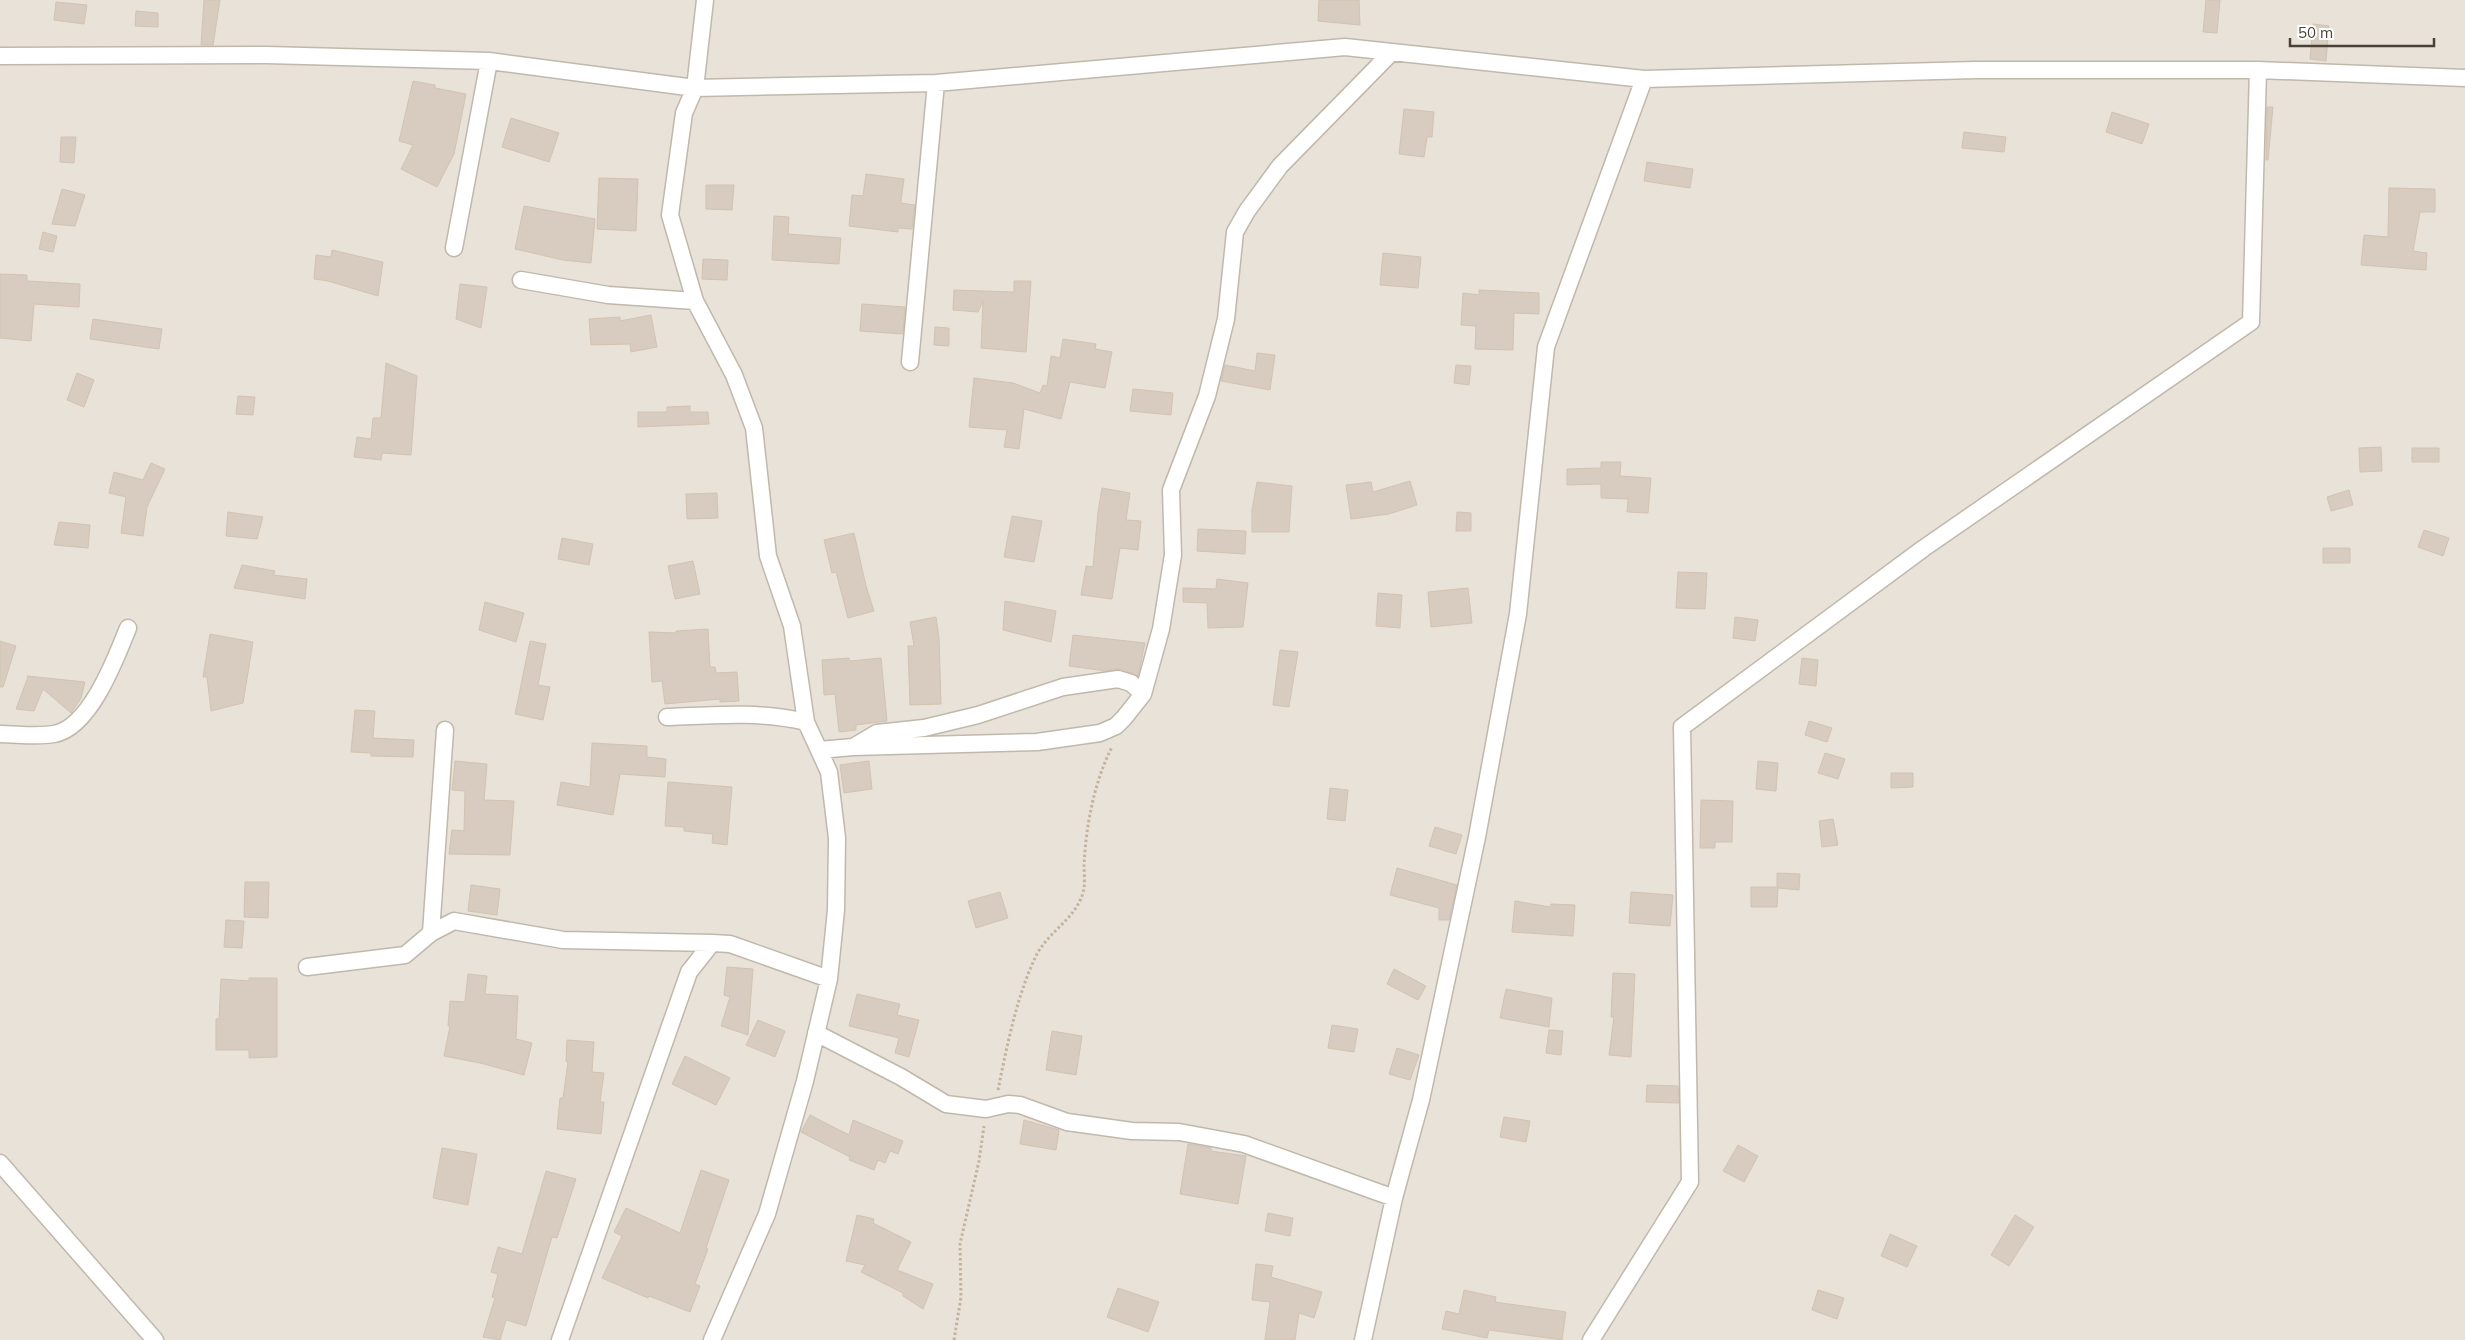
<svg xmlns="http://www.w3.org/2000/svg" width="2465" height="1340" font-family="Mulish,sans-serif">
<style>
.residential{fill:#e9e2d8}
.building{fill:#d7ccbf;stroke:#d2c3b2}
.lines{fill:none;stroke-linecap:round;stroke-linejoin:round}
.street-casing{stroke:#c1b8ac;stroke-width:19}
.path{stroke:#c3b39d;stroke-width:3;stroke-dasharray:2.5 2.5;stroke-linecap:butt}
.street{stroke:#fff;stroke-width:16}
</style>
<rect width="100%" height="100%" fill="#f5f1ea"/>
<path class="residential" d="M0,0H2465V1340H0Z"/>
<path class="building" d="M204,0H220L213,45H201Z
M1319,0H1359L1360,25L1318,21Z
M2206,0H2220L2217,33L2203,32Z
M56,2L87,5L84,24L54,20Z
M136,11L158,13V27L135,26Z
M2313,24L2329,26L2326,61L2310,59Z
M413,81L435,85V88L466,94L454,154L437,187L401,169L413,145L399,141Z
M2267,107H2273L2268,160H2266Z
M1404,109L1434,112L1432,137H1427L1424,157L1399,154Z
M2112,112L2149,124L2142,144L2106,132Z
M511,118L559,133L549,162L502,147Z
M1964,132L2006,137L2004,152L1962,148Z
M61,137H76L74,163L60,162Z
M1647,162L1693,169L1690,188L1644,181Z
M866,174L904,179L901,201V203L915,205L912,229L898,228V232L849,226L852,195L863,196Z
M599,178L638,179L636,231L597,229Z
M706,185H734L732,210L706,209Z
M2389,188L2435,189V212H2420L2413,251L2427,253L2426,270L2361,265L2364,235L2388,237Z
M62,189L85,195L75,226L52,224Z
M524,206L595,219L591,263L563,260L515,249Z
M774,216L789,217L788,234L841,238L839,264L772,260Z
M43,232L57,236L53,252L39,249Z
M332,250L383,262L378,296L328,281L314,279L316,255L331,257Z
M1383,253L1421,257L1418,288L1380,285Z
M703,259L728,260L727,280L702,279Z
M0,274L27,275V281L80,284L79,307L34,304L31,341L0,338Z
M1014,281H1031L1026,352L981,348L983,301L978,312L953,310L954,290L1014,292Z
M460,284L487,287L481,328L456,319Z
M1479,290L1539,293V314L1514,313L1513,350L1475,349L1476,326L1461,325L1463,293L1479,295Z
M862,304L905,307L903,334L860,331Z
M651,315L657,347L631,352L630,344L591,345L589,319L620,317V321Z
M93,319L162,329L159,349L90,339Z
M935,327L949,328V346L934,345Z
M1063,339L1096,344L1095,349L1112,352L1105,388L1070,382L1061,419L1024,409L1019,449L1004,447L1007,430L969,427L974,378L1013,383L1040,393L1043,385L1047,386L1051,356L1060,358Z
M1257,353L1275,355L1270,390L1221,381L1225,365L1255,371Z
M386,363L417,376L411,455L382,453L381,460L354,457L357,437L371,439L373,418H381Z
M1456,365L1471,366L1469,385L1454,383Z
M77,373L94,380L84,407L67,400Z
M1133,389L1173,393L1171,415L1130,411Z
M238,396L255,397L253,415L236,414Z
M690,406V412H708L709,424L638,427V412H667V407Z
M2381,447L2382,471L2360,472L2359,448Z
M2412,448H2439V462H2412Z
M1601,462H1621L1620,476L1651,478L1648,513L1627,512L1628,499L1601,498V484L1567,485V469L1601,468Z
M151,463L165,469L147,507L143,536L121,533L126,497L109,493L114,472L143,480Z
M1410,481L1417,505L1389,514L1351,519L1346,485L1371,482L1373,492Z
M1257,482L1292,486L1289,532H1252V510Z
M1102,488L1130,493L1126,520L1141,521L1138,550L1120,548L1112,599L1081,595L1086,566L1093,567L1098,512Z
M2349,490L2353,505L2331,511L2327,497Z
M717,493L718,518L687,519L686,494Z
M228,512L263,517L257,539L226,536Z
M1457,512L1471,513V531H1456Z
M1012,516L1042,521L1034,562L1004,557Z
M59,522L90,525L88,548L54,545Z
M1198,529L1246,531L1245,554L1197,551Z
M2424,530L2449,538L2443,556L2418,547Z
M854,533L866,586L874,611L848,618L836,572L832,573L824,540Z
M562,538L593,544L589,565L558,559Z
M2323,548H2350V563H2323Z
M693,561L700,594L675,599L668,566Z
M242,565L275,571L273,575L307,579L305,599L234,588Z
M1678,572L1707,573L1705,609L1676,608Z
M1217,579L1248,583L1243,627L1208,628L1207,603L1183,602V588L1216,589Z
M1468,588L1472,623L1431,627L1428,592Z
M1378,593L1402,595L1400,628L1376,626Z
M1005,601L1056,611L1051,642L1003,630Z
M485,602L524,613L516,642L479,630Z
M936,617L939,638L941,704L910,705L908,646H914L910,622Z
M1735,617L1758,620L1755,641L1733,638Z
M708,629L710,667H715L716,673L737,672L739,701L720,702V699L665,704L662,681L652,682L649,632L676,633V631Z
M210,634L253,642L243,703L211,711L207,677H203Z
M1073,635L1145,643L1138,676L1121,669L1106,671L1069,666Z
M0,641L16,646L3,687H0Z
M530,641L546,644L538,685L550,687L543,720L515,714Z
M1280,650L1298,652L1289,707L1273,705Z
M849,658L850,661L881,658L887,721L856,725V730L839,732L835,694L824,695L822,660Z
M1802,658L1818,660L1816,686L1799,684Z
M27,676L85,682L81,698L71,713L43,689L34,711L16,709L28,677Z
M355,710L375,711L373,738L414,740L413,757L371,756V753L351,752Z
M1809,721L1832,728L1827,742L1805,735Z
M592,743L647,746V757L666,759L665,777L620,774L613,815L557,805L561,782L590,787Z
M1825,753L1845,759L1838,779L1818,773Z
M455,761L487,764L484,800L514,801L510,855L449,854L452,830L464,831L465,791L452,790Z
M869,761L872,789L844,793L840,765Z
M1758,761L1778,763L1776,791L1756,789Z
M1891,773H1913V787L1891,788Z
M668,782L732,787L727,845L712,843L713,834L684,831V827L665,826Z
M1330,788L1348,790L1345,821L1327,819Z
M1701,800L1733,801L1732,842H1715V848H1700Z
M1833,819L1838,845L1822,847L1819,821Z
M1435,827L1462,835L1456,854L1429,846Z
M1397,868L1457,885L1449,920H1439V908L1390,895Z
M1777,873L1800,874L1799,890L1778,888L1777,907H1751V887H1777Z
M245,882H269L268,918L244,917Z
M471,885L500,889L497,915L468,911Z
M1000,892L1008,918L976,928L968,901Z
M1631,892L1673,895L1670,926L1629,923Z
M1515,901L1550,907L1551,904L1575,905L1573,936L1512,932Z
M226,920L244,921L242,948L224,947Z
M727,967L753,969L748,1035L721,1026L730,997L724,995Z
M1394,969L1426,986L1418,1000L1387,984Z
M1613,973L1635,974L1631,1057L1609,1055L1614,1017H1611Z
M468,974L487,976L485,994L518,996L516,1039L532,1043L524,1075L480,1063L444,1056L450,1026H448L450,1001L465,1002Z
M249,978H277V1057L249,1058V1050H216V1019H219L221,979L249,981Z
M1506,989L1552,998L1549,1027L1500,1018Z
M857,994L900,1004L897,1015L919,1020L909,1057L895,1053L899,1038L849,1026Z
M758,1020L785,1031L775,1057L746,1045Z
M1332,1025L1358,1029L1354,1052L1328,1048Z
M1549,1030L1563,1031L1561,1055L1546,1053Z
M1052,1031L1082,1036L1076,1075L1046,1070Z
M567,1040L594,1042L592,1072L604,1073L600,1102H604L601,1134L557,1129L560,1098H563L568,1062L566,1061Z
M1397,1048L1419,1055L1410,1080L1389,1074Z
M685,1056L730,1078L716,1105L672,1084Z
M1647,1085L1678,1086L1679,1103L1646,1102Z
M810,1115L849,1135L853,1120L903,1141L898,1154L890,1151L885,1163L878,1160L874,1170L849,1160L850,1157L801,1132Z
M1504,1117L1530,1121L1526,1142L1500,1137Z
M1024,1120L1059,1130L1056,1150L1020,1144Z
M1188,1144L1211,1148V1151L1246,1156L1238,1204L1180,1194Z
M1738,1145L1758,1156L1744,1182L1723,1171Z
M442,1148L477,1154L468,1205L433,1198Z
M701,1170L729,1180L706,1248L708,1249L695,1284L700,1286L690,1312L649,1296L648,1298L602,1278L622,1236L614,1232L626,1208L680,1233Z
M546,1171L576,1179L557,1238L552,1237L526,1326L506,1320L500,1340L483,1337L495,1298L492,1297L498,1274L491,1272L498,1247L522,1254Z
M1268,1213L1293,1218L1290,1236L1265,1231Z
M857,1215L874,1219L873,1223L911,1242L897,1270L933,1284L923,1309L903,1296V1293L861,1272L865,1265L846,1261Z
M2015,1215L2034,1227L2009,1266L1991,1255Z
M1890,1234L1917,1246L1907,1267L1881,1256Z
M1256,1264L1273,1266L1271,1277L1322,1292L1314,1318L1299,1313L1295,1340H1265L1270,1302L1252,1300Z
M1118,1288L1159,1302L1148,1332L1107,1317Z
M1464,1290L1496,1297L1495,1302L1566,1312L1562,1340L1489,1330L1487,1338L1442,1329L1446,1311L1459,1314Z
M1818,1290L1844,1298L1837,1319L1812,1310Z"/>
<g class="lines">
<defs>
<path id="street" d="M705,0L695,88L684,113L670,215L695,301L734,375L754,428L768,556L792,626L806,722
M0,56L267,55L489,61L695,88L936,83L1345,47L1644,79L1975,70H2258L2465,78
M454,248L489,61
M521,280L608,295L695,301
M910,362L936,83
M667,717C714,715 760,711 806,722L829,772L837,838L836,910L829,979L805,1081L767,1214L712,1340
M0,734C17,734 37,737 54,734C90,728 116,658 128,628
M855,746L877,733L924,728L978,715L1063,687L1118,679L1131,683L1143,694
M819,750L853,747L1037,742L1100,733L1116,726L1124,718L1143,694L1161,629L1173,555L1171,490L1207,396L1226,319L1235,232L1247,211L1280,166L1392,52
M431,933L445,730
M307,967L405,955L431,933L454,921L563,940L712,943
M816,1033L901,1077L946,1104L986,1109L1008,1104L1020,1105L1067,1122L1132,1131L1179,1132L1244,1144L1394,1198
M0,1163L155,1340
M560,1340L689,972L712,943L730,944L829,979
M1363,1340L1394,1198L1421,1100L1477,837L1518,614L1546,347L1644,79
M1591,1340L1690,1182L1682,727L1924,548L2251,322L2258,70"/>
</defs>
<use href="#street" class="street-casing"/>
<path class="path" d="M998,1090C1007,1046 1016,999 1035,958C1047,931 1079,918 1084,888C1085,881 1084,872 1084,865C1086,826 1094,782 1112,747
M954,1340L961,1297L960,1244L979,1161L984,1126"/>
<use href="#street" class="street"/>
</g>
<path d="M2290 38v8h144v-8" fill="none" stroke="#494137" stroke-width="2.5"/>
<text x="2298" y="38" font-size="15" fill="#494137" stroke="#ffffff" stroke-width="4" paint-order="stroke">50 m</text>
</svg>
